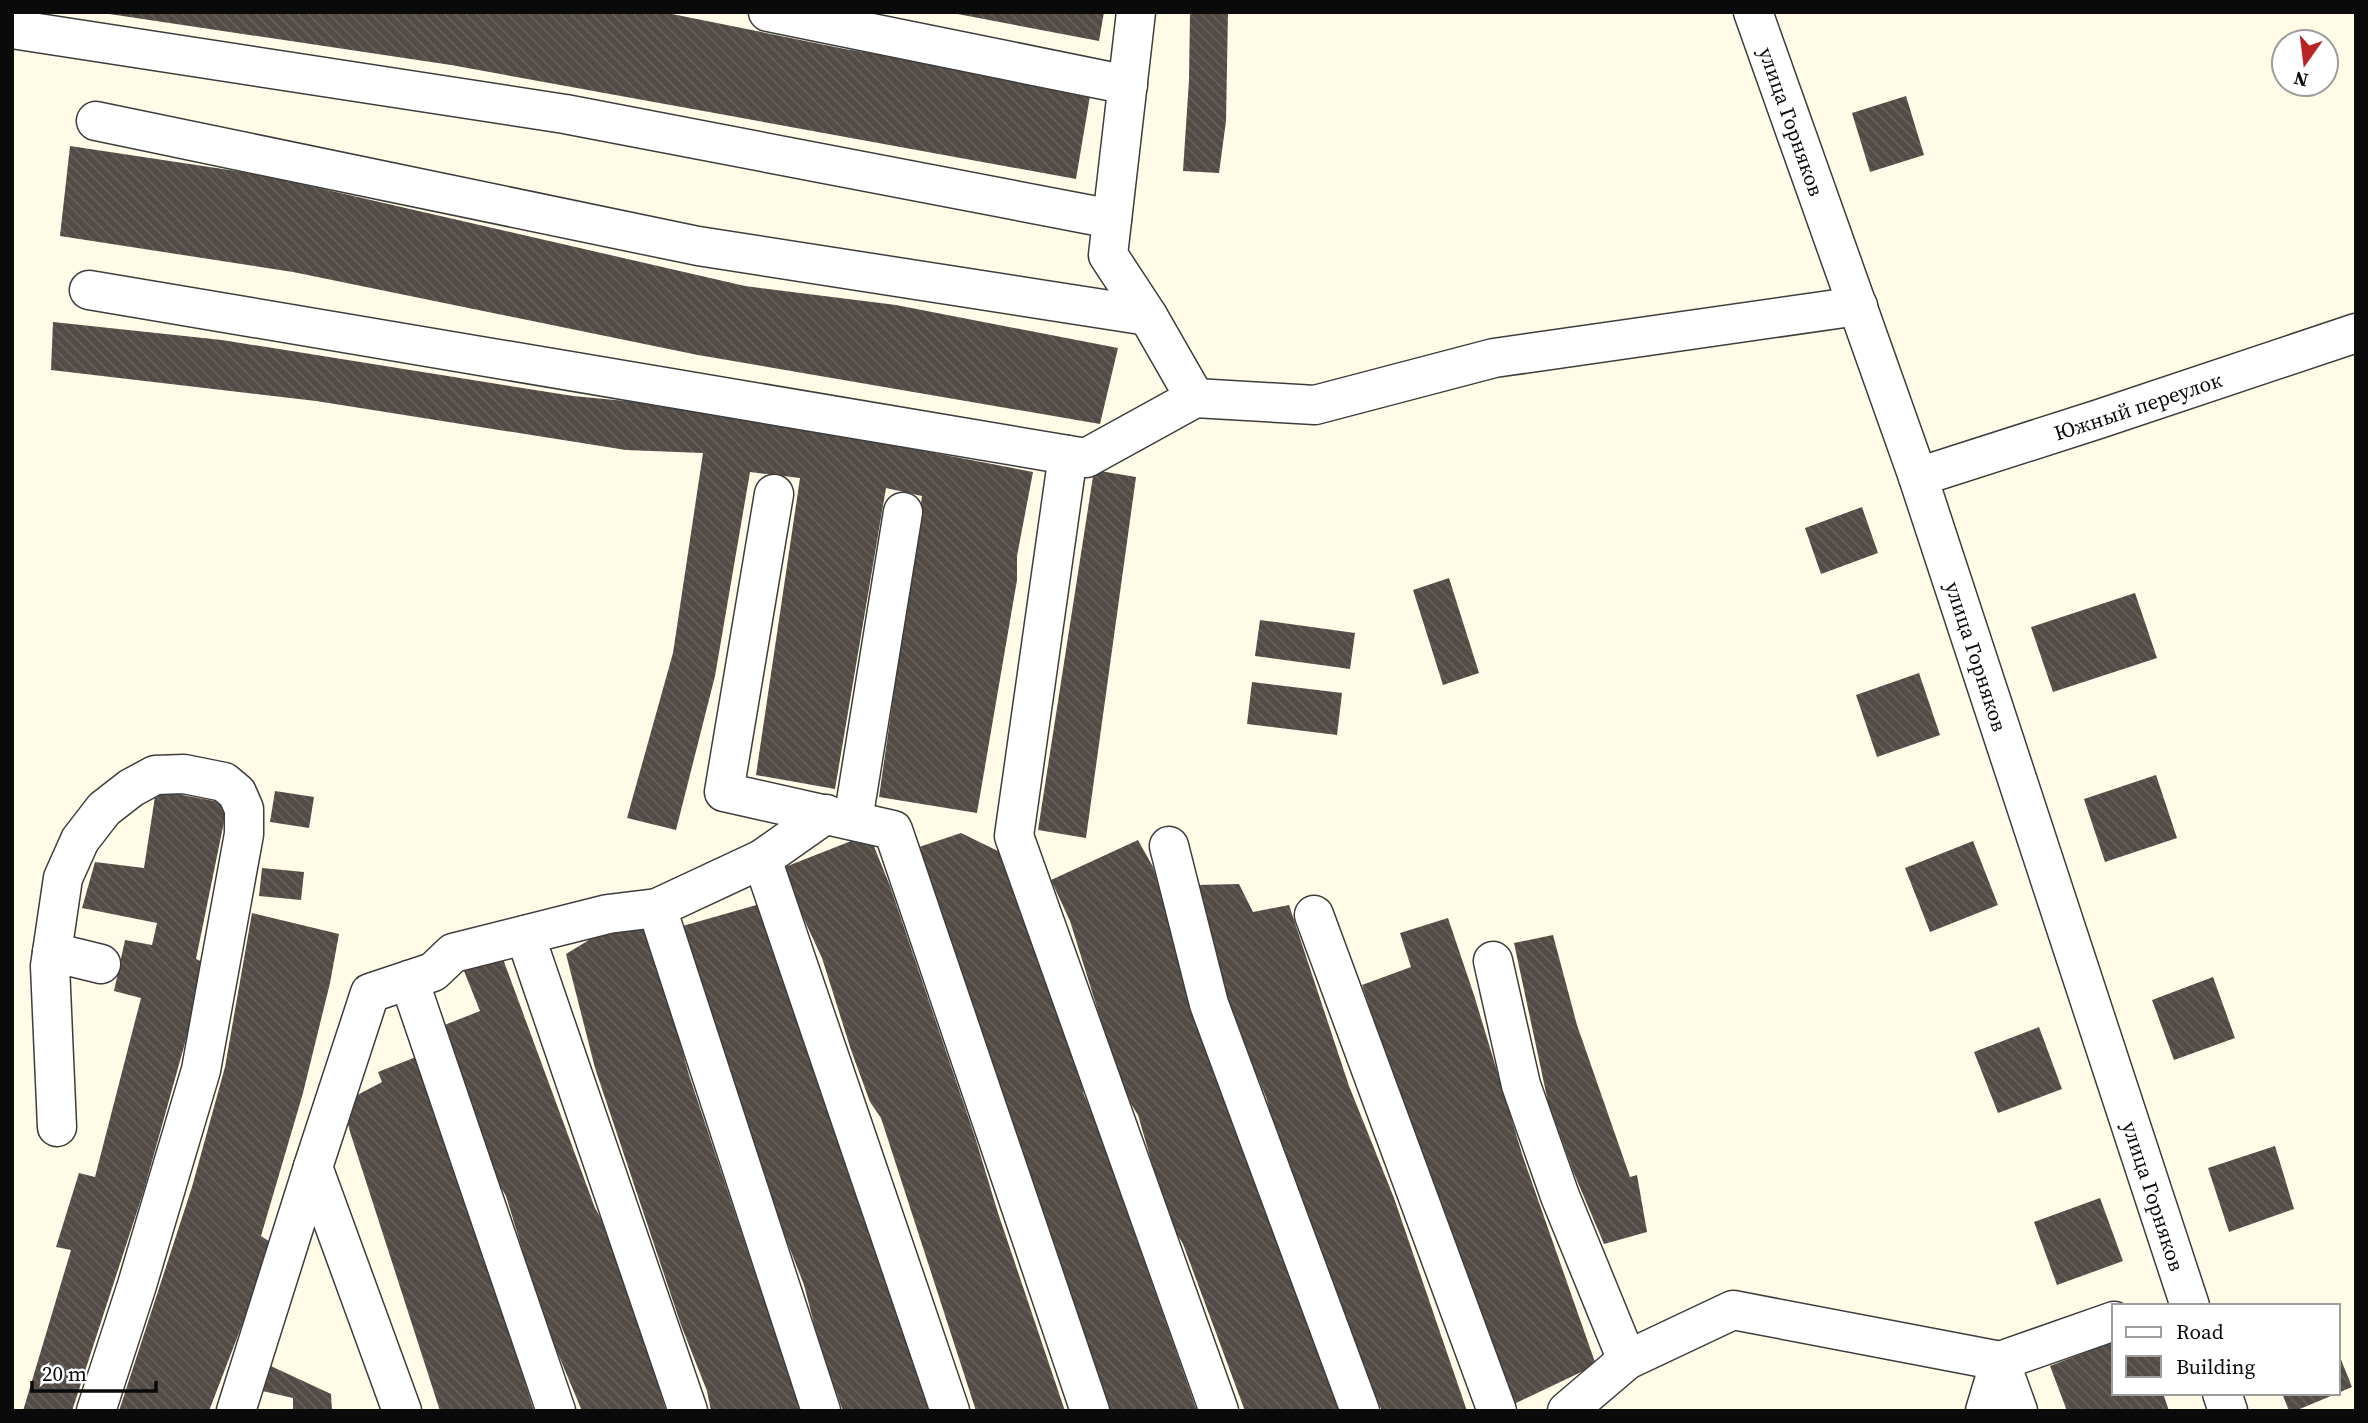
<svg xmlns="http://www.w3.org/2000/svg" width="2368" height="1423" font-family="'Source Serif 4',serif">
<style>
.building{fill:url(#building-back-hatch)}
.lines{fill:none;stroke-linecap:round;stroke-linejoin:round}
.minor-casing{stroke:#3d3d3d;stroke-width:41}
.minor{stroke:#fff;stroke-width:38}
.labels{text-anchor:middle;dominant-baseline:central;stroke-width:7;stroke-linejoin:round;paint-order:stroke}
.street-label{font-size:21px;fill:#0a0a0a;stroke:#fff}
</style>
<defs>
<pattern id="building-back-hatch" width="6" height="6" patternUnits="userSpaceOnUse" patternTransform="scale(1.75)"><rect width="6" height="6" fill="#524b46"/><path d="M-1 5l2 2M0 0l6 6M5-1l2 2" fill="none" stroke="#66605c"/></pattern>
</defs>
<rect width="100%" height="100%" fill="#fffbe6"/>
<path class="building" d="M96,12H662L845,49L979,70L1090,96L1076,179L451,65Z
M947,12H1104L1099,41Z
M1190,12H1228L1226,121L1219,173L1183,171L1189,80Z
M1906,96L1924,155L1870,172L1852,113Z
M70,146L262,175L745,286L896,305L1118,348L1100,424L698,355L293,272L60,236Z
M53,322L222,340L573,396L636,402L877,442L1033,472L1017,556V580L977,813L879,797L922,496L886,488L835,789L756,775L800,478L750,472L715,676L676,830L627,818L673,653L703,453L626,450L316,401L51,370Z
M1094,470L1136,477L1086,838L1038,830Z
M1862,507L1878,553L1821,574L1805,528Z
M1449,578L1479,673L1443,685L1413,590Z
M2135,593L2157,658L2053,692L2031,627Z
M1260,620L1355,633L1350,669L1255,656Z
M1919,673L1940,735L1877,757L1856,695Z
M1252,682L1342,693L1337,735L1247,724Z
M2156,775L2177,838L2105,862L2084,799Z
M156,790L225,803V817L196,959L207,964L144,1190L72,1411H23L71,1250L56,1247L79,1173L95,1177L141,998L114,991L125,940L152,945L157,923L82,908L95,862L144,868Z
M275,791L314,797L309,828L270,822Z
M961,833L1002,853L1079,1073L1084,1095L1094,1118L1197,1411H1109L916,848Z
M869,834L890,886L975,1137L998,1213L1065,1411H976L881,1118L870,1102L851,1050L822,958L796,902L785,867Z
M1138,840L1153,867L1210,1063L1319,1350L1339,1411H1245L1183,1244L1168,1219L1138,1115L1123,1091L1070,921L1051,880Z
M1973,841L1998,905L1930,932L1905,868Z
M262,868L304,872L301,900L259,896Z
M1239,884L1253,912L1289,905L1349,1086L1394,1198L1467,1411H1382L1358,1355L1280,1146L1266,1097L1224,998L1196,885Z
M760,904L930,1411H843L820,1347L804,1285L760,1172L679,927Z
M252,913L339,934L330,983L303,1093L261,1236L273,1244L209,1411H119L192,1187L225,1067Z
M1448,918L1474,995L1523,1157L1596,1365L1514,1404L1395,1083L1362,985L1411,967L1400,933Z
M647,923L689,1075L801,1411H711L707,1391L681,1325L595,1068L566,954L607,929Z
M1553,935L1577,1025L1630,1177L1637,1175L1647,1232L1604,1244L1573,1171L1548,1102L1514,943Z
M503,959L595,1208L616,1245L666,1411H582L543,1318L506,1196L494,1175L442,1026L480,1011L464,971Z
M2213,977L2235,1038L2174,1060L2152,1000Z
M2039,1027L2062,1089L1998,1113L1974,1052Z
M421,1055L534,1411H440L351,1135L342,1103L382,1082L378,1072Z
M2275,1146L2294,1209L2229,1232L2208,1168Z
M2100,1198L2123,1261L2057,1285L2034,1222Z
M2114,1341V1393H2163L2169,1411H2067L2050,1366Z
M2338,1352L2352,1387L2338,1393Z
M260,1361L331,1394L332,1411H293V1398L258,1390Z
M2282,1393H2338L2295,1411H2289Z"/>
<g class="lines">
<defs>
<g id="minor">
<path d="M768,12L1128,85"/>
<path d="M1136,12L1108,255L1148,316L1195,398"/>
<path id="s1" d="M1753,12L1918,477L2190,1306"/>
<path d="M12,29L565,114L1112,219"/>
<path d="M96,121L698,246L1148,316"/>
<path d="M89,290L1086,458L1195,398L1315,405L1494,358L1858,306"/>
<path d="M1068,455L1014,836L1219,1411"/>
<path id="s2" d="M1918,477L2099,419L2356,333"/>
<path d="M774,494L724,792L893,830L1090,1411"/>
<path d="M853,820L903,512"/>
<path d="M1169,846L1209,1004L1360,1411"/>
<path d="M762,859L950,1411"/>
<path d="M657,908L821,1411"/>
<path d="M1314,915L1497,1411"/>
<path d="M525,935L688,1411"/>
<path d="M52,952L101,964"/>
<path d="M1493,961L1521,1085L1560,1196L1627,1360"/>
<path d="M409,980L556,1411"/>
<path d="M57,1127L50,966L63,878L80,840L104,809L131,788L155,775L184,774L224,782L237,793L244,809V834L201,1070L137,1285L96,1411"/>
<path d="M2000,1361L2018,1411"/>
<path d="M2222,1393L2228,1411"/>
<path d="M236,1411L313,1167"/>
<path d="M402,1411L313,1167L370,993L433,972L453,953L608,914L657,908L762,859L826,814"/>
<path d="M1567,1411L1627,1360L1733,1310L2000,1361L2114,1321"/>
<path d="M1985,1411L2000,1361"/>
</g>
</defs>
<use href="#minor" class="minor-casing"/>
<use href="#minor" class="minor"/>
</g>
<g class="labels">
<g class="street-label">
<text stroke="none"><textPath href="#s1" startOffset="116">улица Горняков</textPath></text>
<text stroke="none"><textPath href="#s2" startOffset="231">Южный переулок</textPath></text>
<text stroke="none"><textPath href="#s1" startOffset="682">улица Горняков</textPath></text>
<text stroke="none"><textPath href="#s1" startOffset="1250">улица Горняков</textPath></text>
</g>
</g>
<rect width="2368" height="1423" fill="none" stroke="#0a0a0a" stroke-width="28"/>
<rect x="2112" y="1304" width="228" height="91" fill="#ffffff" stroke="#9d9d9d" stroke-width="2"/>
<rect x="2126" y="1327" width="35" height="10" fill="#ffffff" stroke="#9d9d9d" stroke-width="2"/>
<text x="2176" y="1339" font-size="21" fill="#0a0a0a">Road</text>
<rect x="2126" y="1356" width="35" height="21" fill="url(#building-back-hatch)" stroke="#9d9d9d" stroke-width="2"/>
<text x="2176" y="1374" font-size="21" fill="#0a0a0a">Building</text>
<g transform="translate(2305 63) rotate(194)"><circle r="33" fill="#ffffff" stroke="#9d9d9d" stroke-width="2"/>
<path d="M0-5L12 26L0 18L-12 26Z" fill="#b82423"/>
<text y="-10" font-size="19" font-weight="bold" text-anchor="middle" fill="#0a0a0a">N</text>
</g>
<path d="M32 1381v10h124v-10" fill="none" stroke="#0a0a0a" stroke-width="3.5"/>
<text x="42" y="1381" font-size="21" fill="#0a0a0a" stroke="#ffffff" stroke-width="5" paint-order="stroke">20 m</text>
</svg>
